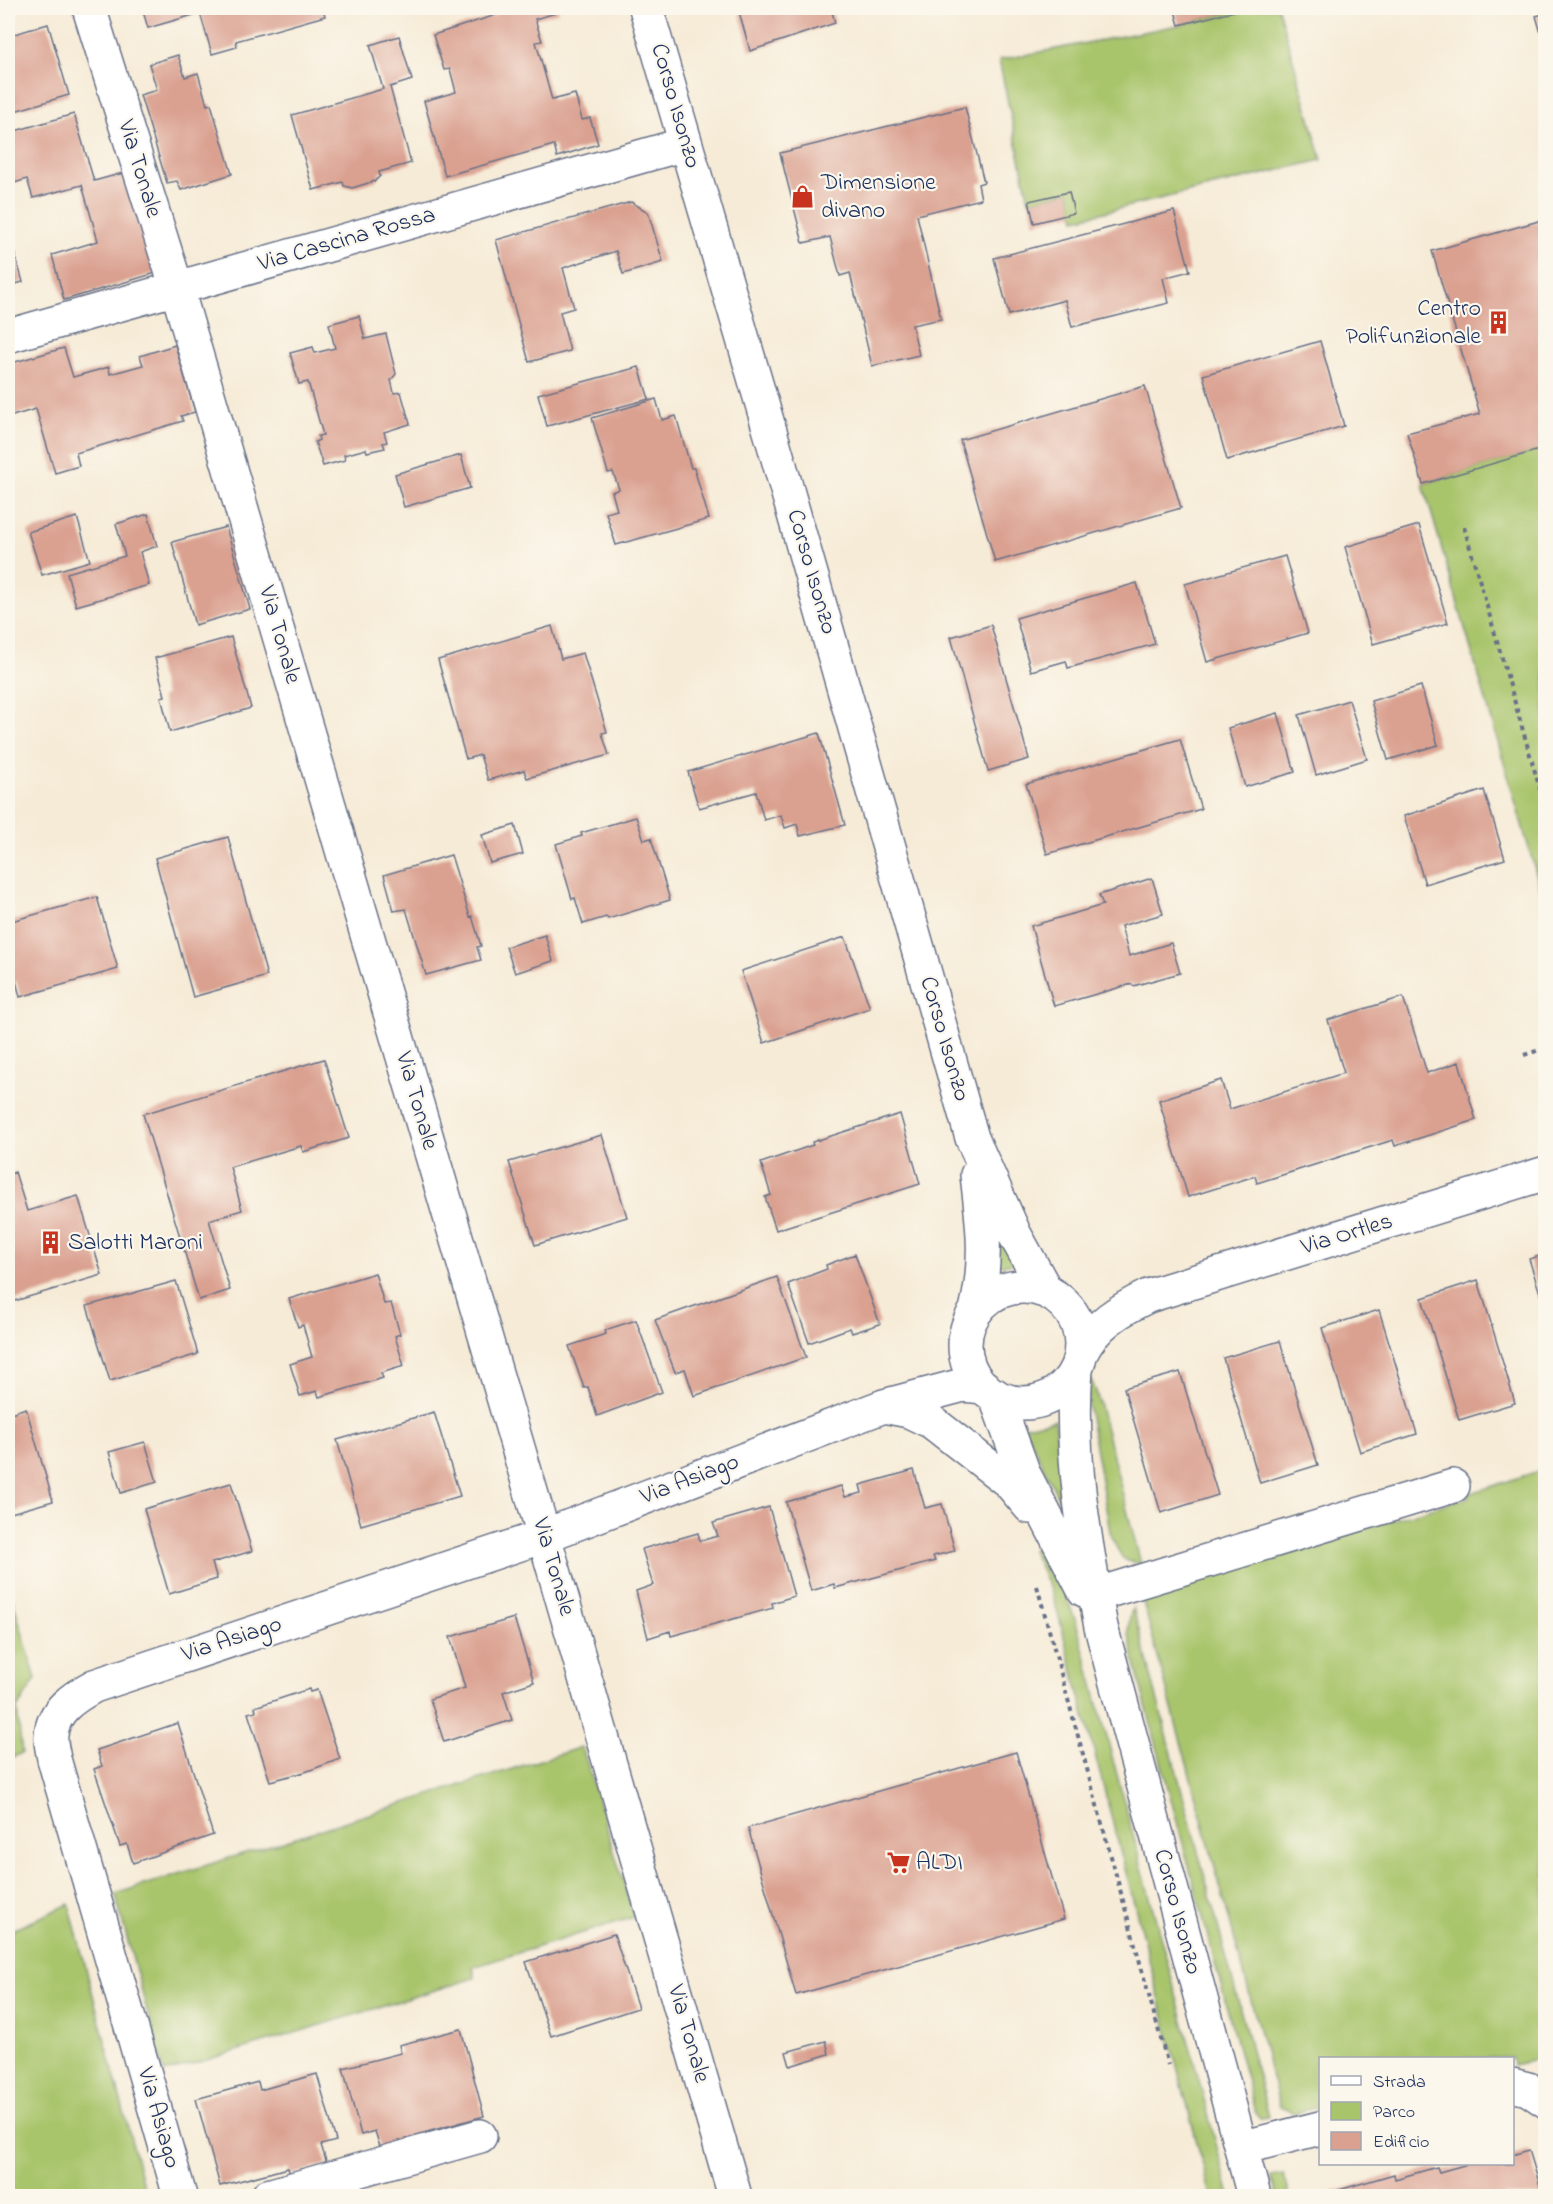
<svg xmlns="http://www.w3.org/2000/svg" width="1553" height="2204" font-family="'Indie Flower',sans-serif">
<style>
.green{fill:#a9c56c;stroke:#627a65;stroke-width:1.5}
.building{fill:#daa090}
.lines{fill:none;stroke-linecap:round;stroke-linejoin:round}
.minor-casing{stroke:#687188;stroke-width:36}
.path{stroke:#687188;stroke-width:4;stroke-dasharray:4.5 4.5;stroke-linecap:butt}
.minor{stroke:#fff;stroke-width:33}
.labels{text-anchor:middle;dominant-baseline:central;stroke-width:4.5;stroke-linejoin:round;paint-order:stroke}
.street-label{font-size:24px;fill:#1b2f5e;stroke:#fbf7ec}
.poi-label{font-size:24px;fill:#1b2f5e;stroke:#fbf7ec;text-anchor:start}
</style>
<rect width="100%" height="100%" fill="#fbf7ec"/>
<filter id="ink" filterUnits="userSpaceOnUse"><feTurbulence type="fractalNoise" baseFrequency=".0167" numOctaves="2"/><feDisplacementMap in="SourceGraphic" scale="12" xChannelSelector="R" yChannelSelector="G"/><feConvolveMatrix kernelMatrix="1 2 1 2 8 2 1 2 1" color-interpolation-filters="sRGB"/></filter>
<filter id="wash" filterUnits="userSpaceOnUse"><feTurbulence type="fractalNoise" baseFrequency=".008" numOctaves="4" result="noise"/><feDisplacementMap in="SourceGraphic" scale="24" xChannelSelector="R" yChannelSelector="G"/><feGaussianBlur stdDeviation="1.35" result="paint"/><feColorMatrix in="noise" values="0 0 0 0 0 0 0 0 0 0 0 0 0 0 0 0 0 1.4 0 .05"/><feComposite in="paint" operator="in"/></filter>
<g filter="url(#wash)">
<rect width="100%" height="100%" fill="#f6ebd7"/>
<path class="green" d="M1249,8H1278L1322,160L1075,219L1069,192L1029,201L999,60L1179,25Z
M1545,448V904L1423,484Z
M995,1209L1018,1262L993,1267Z
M1090,1378L1096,1391L1141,1564L1128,1561L1122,1557L1111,1537L1088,1406Z
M1055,1420L1063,1501L1060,1502L1024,1426Z
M1545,1469V2058L1513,2065L1512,2058H1320V2107L1294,2113L1280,2107L1142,1598L1151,1593L1468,1497V1494Z
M1035,1547L1062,1586L1076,1622L1230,2196H1211L1057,1610L1049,1587L1032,1550Z
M8,1584L36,1679L17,1709L22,1753L8,1759Z
M1133,1608L1269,2117L1260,2118L1255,2112L1139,1680C1134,1657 1123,1630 1133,1608Z
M582,1747L634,1917L473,1967L475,1978L164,2073L115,1894Z
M69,1904L146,2196H8V1932Z
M1284,2175L1290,2196H1277L1271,2177Z"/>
<g id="blocks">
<path class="building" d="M142,8H323L325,16L236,41L237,47L212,54L200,13L148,28Z
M494,8H557L559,12L535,19L542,41L536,42L552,100L575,94L582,120L590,118L598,144L557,157L554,145L445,176L424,101L456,92L450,69L444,70L433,35L496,15Z
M738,8H831L835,23L750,51Z
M1174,8H1246L1179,25Z
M1546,13V47H1545L1536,16Z
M48,24L69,95L8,113V36Z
M399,36L412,80L390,87L411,163L379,172L380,176L375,181L352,188L344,186L343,182L313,190L292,115L383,89L370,45Z
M178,55L185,77L198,73L207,105L211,104L232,174L181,190L177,181L167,183L140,95L157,90L149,64Z
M965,107L984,182L978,184L981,199L917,215L941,319L912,325L919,355L872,366L850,273L840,276L830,237L803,243L780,153Z
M74,114L94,181L127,172L156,273L64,300L52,255L98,241L82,185L33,198L27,179L8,185V133Z
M1069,192L1074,213L1034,223L1029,201Z
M631,202L648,212L663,262L623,274L616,251L563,268L574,308L560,312L570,351L529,362L496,240Z
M1174,211L1190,271L1163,278L1169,303L1072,327L1065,300L1009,315L994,258Z
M1546,219V448L1423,484L1407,433L1480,414L1432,251Z
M8,230L23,282L8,286Z
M359,316L365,339L386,334L396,374L391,380L394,393L401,392L410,424L384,432L387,442L383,443L385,448L367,452L366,449L344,455L345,460L323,466L315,442L319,440L318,436L323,435L308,382L299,384L290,353L313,347L315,353L335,348L329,324Z
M1320,341L1344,426L1227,460L1203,375Z
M175,345L195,412L181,416L183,421L76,453L79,466L55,473L36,409L9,417L8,364L64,348L73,377L109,367L110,374L143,365L140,356Z
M639,367L649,399L547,426L538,394Z
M1145,386L1181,508L995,562L960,440Z
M656,399L662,420L676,416L691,468H694L709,519L616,545L606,513L617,510L612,492L619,489L613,472L608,473L592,418Z
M461,455L470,488L404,507L395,474Z
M148,514L157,546L140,552L149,585L76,606L67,573L125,556L116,524Z
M77,517L90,561L42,575L28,532Z
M1419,525L1448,623L1373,644L1345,547Z
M226,527L250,609L195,625L172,542Z
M1285,556L1308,633L1207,662L1185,584Z
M1137,583L1155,644L1068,668L1066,661L1031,671L1016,618Z
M991,625L1029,759L988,771L951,637Z
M552,626L561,659L583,653L607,732L602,733L609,755L527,778L524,770L488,780L480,755L466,759L438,660Z
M231,637L251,708L170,732L161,697L165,696L155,658Z
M1421,686L1438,745L1388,760L1371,701Z
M1349,700L1367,759L1316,775L1299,715Z
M1278,713L1295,772L1245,787L1228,728Z
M819,733L845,825L800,836L797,824L785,828L781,815L764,820L756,792L699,808L688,772Z
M1180,739L1201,809L1047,854L1026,784Z
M1484,790L1505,859L1425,884L1404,816Z
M636,817L644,840L651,838L670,900L608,919L606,917L583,924L575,898L572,899L556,844L582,836L581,833Z
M515,825L523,854L490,863L482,835Z
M228,837L267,976L193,997L155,858Z
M451,855L470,917L472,916L481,946L477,947L481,960L426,975L406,909L394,911L384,875Z
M1152,878L1163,914L1121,926L1129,956L1171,943L1180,973L1133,986L1132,984L1054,1006L1031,926L1103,905L1099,895Z
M97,897L118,969L20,997L16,981L8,983V922Z
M545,935L553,961L515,973L506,947Z
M845,937L870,1008L764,1043L741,971Z
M1403,997L1427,1073L1459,1062L1476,1120L1395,1146L1393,1140L1257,1183L1255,1176L1188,1197L1159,1100L1221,1080L1230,1109L1344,1073L1328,1020Z
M324,1059L349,1138L303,1152L301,1146L230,1167L242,1210L209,1220L230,1290L199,1300L143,1114Z
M900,1114L920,1184L776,1230L765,1197L771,1195L761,1163L813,1145L812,1142Z
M602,1135L627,1217L535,1245L509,1162Z
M15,1172L27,1211L78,1196L102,1275L8,1303V1175Z
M855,1254L880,1324L852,1333L850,1328L809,1343L788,1284L827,1269L826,1265Z
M1546,1254V1309H1545L1529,1259Z
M375,1273L384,1304L391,1303L400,1334L395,1336L404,1366L381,1373L383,1378L319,1397L317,1391L300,1396L290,1364L312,1357L303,1325L298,1327L289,1299Z
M777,1277L806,1357L694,1396L685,1369L675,1372L655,1320Z
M1478,1280L1515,1403L1459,1420L1422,1298Z
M176,1281L198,1354L110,1381L87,1306Z
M1379,1310L1417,1434L1360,1452L1322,1328Z
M636,1320L662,1392L597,1416L588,1387L584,1388L569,1346L606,1334L605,1330Z
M1280,1341L1318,1465L1260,1483L1223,1358Z
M1180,1372L1218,1495L1161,1513L1124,1388Z
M26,1408L53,1501L11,1513L8,1499V1414Z
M434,1412L460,1496L361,1525L337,1440Z
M145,1442L157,1482L121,1493L109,1452Z
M914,1470L925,1508L942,1504L955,1551L933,1556L935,1561L835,1588L834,1584L811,1591L786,1502L841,1486L845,1497L862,1493L860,1485Z
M231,1483L252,1551L212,1563L217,1579L169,1594L144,1509Z
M769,1507L794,1596L772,1603L773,1608L671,1636L670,1631L648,1638L636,1591L653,1585L642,1549L698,1533L700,1541L718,1536L713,1523Z
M514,1618L534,1682L503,1692L512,1720L444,1742L430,1699L465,1688L450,1637Z
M309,1689L310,1692L317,1690L340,1759L305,1772L270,1781L248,1713L256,1711L255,1707Z
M178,1723L213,1835L133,1863L127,1844L120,1846L94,1769L102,1766L97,1750Z
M1016,1752L1064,1919L796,1995L748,1828Z
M614,1934L638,2008L551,2036L526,1962Z
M461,2029L484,2116L416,2135L417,2141L381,2150L375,2131L361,2135L343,2068L401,2053L399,2045Z
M826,2041L829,2054L790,2066L786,2052Z
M317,2074L336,2141L321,2145L327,2164L290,2175L288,2168L220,2186L196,2099L258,2082L260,2090Z
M1529,2150L1543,2196H1334L1332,2192L1394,2174L1395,2179L1437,2167L1439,2172L1468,2164H1512V2155Z"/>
</g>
</g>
<g filter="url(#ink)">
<use href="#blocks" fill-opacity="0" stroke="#687188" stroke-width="1.5"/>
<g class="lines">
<defs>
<path id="minor" d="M89,8L177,289L544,1536L735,2196
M646,8L779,462L972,1138L1015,1235L1046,1291
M8,336L685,144
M965 1345a58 58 0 1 1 116 0a58 58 0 1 1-116 0Z
M976,1310C988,1262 983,1224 977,1175
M1081,1353C1095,1324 1120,1310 1148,1296L1546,1173
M1076,1369C1069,1456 1085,1541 1101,1627L1254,2196
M995,1395L1024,1474L1084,1590
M884,1406L909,1411L932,1422L1009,1482L1030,1507
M1095,1595L1453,1486
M1512,2085L1528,2089L1546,2101
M1241,2148L1320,2128
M180,2196L54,1759C53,1752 50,1743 51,1735C53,1710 74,1697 94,1686L544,1536L884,1406L963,1385L984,1387
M268,2196L480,2136"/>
</defs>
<use href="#minor" class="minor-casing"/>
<path class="path" d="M1464,527L1546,810
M1524,1055L1546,1048
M1037,1586L1168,2065"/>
<use href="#minor" class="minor"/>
</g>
</g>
<defs>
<symbol id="shop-bare" viewBox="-9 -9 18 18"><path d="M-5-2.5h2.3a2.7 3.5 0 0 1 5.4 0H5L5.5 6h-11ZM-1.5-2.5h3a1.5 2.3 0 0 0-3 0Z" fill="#c8321e" stroke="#fbf7ec" stroke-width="2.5" paint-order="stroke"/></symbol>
<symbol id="building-bare" viewBox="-9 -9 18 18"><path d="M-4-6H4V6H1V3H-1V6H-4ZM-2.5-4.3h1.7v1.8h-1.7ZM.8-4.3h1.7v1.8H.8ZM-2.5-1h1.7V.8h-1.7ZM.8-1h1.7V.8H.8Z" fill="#c8321e" stroke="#fbf7ec" stroke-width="2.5" paint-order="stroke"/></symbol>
<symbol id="supermarket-bare" viewBox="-9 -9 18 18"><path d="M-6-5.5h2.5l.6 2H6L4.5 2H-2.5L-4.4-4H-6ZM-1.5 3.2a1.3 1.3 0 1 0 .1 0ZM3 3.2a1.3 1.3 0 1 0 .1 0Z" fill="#c8321e" stroke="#fbf7ec" stroke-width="2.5" paint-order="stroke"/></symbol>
</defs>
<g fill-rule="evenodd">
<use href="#shop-bare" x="786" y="180" width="33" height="33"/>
<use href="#building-bare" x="1482" y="306" width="33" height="33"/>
<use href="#building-bare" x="34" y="1226" width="33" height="33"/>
<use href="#supermarket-bare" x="882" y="1846" width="33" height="33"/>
</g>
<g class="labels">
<g class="street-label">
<text transform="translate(675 106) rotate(74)">Corso Isonzo</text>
<text transform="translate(139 169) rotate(73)">Via Tonale</text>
<text transform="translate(347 240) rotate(-16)">Via Cascina Rossa</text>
<text transform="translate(811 572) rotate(74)">Corso Isonzo</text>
<text transform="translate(279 635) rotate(74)">Via Tonale</text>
<text transform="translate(944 1039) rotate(74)">Corso Isonzo</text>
<text transform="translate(416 1101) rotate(74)">Via Tonale</text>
<text transform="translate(1347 1235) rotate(-17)">Via Ortles</text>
<text transform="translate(690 1480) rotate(-21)">Via Asiago</text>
<text transform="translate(553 1567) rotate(74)">Via Tonale</text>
<text transform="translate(232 1640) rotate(-18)">Via Asiago</text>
<text transform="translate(1177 1912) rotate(75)">Corso Isonzo</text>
<text transform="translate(688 2034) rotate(74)">Via Tonale</text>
<text transform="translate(158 2118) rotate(74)">Via Asiago</text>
</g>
<g class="poi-label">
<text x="821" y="183">Dimensione<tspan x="821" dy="28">divano</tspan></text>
<text x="1481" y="309" text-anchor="end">Centro<tspan x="1481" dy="28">Polifunzionale</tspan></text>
<text x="68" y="1243">Salotti Maroni</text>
<text x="916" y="1863">ALDI</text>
</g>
</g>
<rect width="1553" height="2204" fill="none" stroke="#fbf7ec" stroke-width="30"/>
<rect x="1319" y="2057" width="195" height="108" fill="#fbf7ec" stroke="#a1a7b3" stroke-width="1.5"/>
<rect x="1331" y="2076" width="30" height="9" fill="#ffffff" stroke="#a1a7b3" stroke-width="1.5"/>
<text x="1373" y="2087" font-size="18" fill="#1b2f5e">Strada</text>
<rect x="1331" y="2102" width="30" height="18" fill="#a9c56c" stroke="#a1a7b3" stroke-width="1.5"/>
<text x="1373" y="2117" font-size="18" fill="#1b2f5e">Parco</text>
<rect x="1331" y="2132" width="30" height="18" fill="#daa090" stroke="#a1a7b3" stroke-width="1.5"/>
<text x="1373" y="2147" font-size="18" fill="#1b2f5e">Edificio</text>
</svg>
